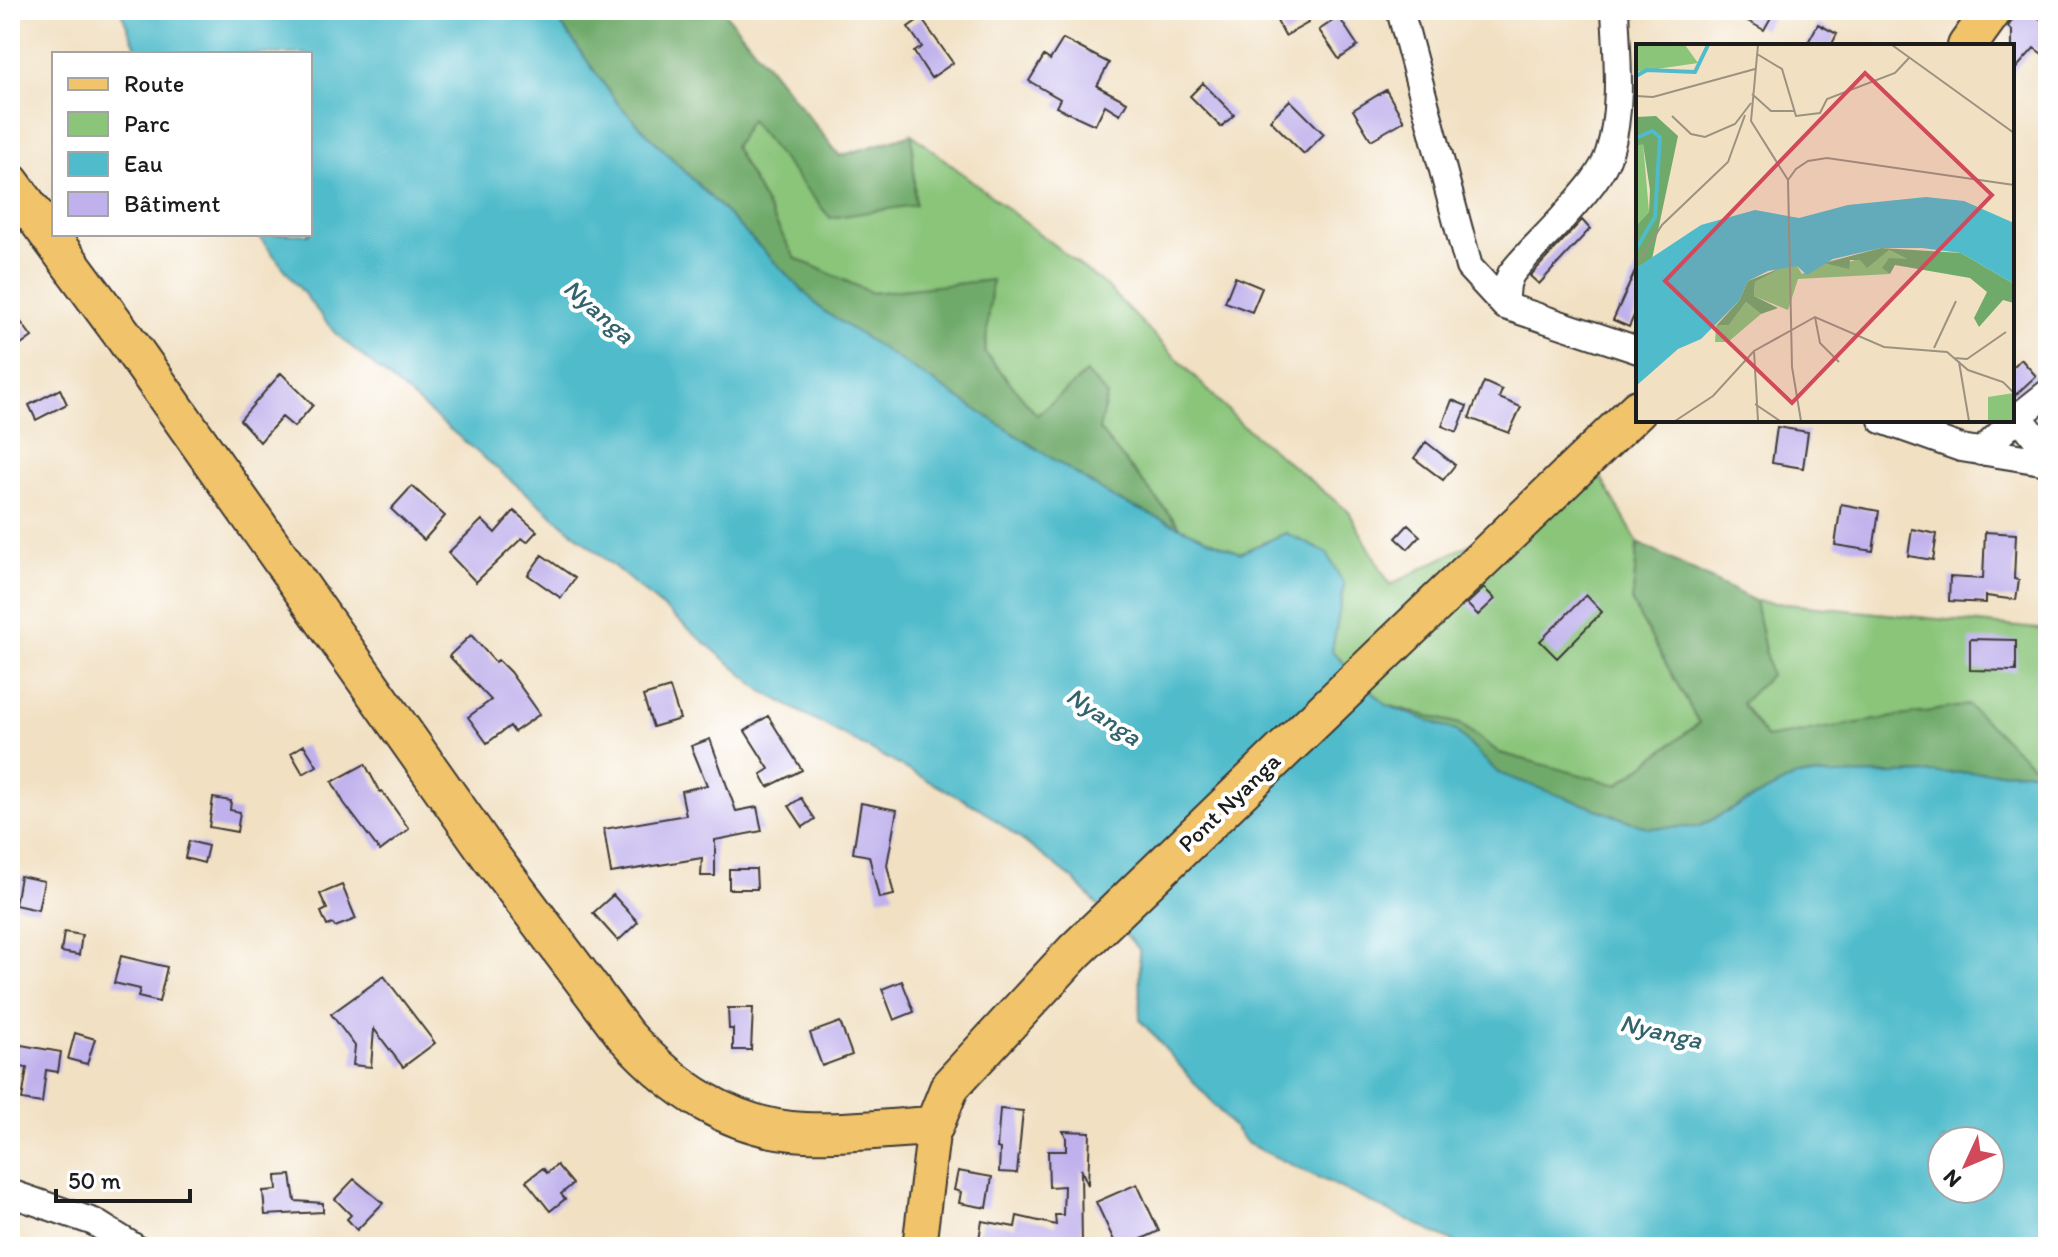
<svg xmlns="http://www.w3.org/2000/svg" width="2058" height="1257" font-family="Itim,sans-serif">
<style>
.green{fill:#8ac57a;stroke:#53704b;stroke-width:2}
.forest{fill:#6faa6a;stroke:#466343;stroke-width:2}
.water{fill:#50bbcb;stroke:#366c74;stroke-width:2;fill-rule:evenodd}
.building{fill:#c0b1ec}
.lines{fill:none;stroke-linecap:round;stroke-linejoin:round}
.minor-casing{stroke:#3c3935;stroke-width:30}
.major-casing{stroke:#3c3935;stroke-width:36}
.highway-casing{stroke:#3c3935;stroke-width:42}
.minor{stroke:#fff;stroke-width:26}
.major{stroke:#f1c36a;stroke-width:32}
.highway{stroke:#f1c36a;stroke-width:38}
.labels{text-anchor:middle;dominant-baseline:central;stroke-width:8;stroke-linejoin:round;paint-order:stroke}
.street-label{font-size:24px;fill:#1c1c1c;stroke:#fff}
.water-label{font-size:26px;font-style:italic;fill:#33646b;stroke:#fff}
.inset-river{fill:none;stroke:#50bbcb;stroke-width:4}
.inset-road{fill:none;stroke:#9c9280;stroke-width:2}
.view{fill:#d1495b;fill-opacity:0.15;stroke:#d1495b;stroke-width:4}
.inset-edge{fill:none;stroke:#1c1c1c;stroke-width:4}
</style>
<rect width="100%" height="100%" fill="#fff"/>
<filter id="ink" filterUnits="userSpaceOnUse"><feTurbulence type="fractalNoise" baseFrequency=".0125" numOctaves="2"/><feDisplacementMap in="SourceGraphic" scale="16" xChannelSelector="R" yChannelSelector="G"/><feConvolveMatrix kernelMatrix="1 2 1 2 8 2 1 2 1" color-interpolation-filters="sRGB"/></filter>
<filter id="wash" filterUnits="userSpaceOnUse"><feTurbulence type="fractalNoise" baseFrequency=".006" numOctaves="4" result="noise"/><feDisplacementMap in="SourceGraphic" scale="32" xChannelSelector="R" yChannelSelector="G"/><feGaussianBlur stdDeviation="1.8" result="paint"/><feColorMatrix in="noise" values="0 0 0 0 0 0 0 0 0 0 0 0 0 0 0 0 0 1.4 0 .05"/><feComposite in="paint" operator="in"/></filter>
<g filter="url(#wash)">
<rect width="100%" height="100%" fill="#f1e0c2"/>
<path class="green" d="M749,120L915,205L912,134L1106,286L1241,424L1349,512L1390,585L1601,477L1638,543L1632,603L1699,723L1617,785L1500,753L1460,724L1386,705L1331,650L1344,585L1286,533L1240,553L1181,528L1099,430L1107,395L1086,373L1037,416L985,353L992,281L872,293L795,258L734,147Z
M1755,601L2048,630V763L2039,771L1968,705L1766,738L1742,703L1770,675Z"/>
<path class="forest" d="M551,10H723L840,156L912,134L915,205L830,218L750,120L734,147L795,258L872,293L992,280L985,353L1037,415L1086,373L1107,395L1099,430L1181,528L1115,499L822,310L618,104Z
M1638,543L1755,601L1770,675L1742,703L1766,738L1968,705L2039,771L1797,776L1698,827L1648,828L1498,773L1456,731L1386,705L1460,724L1500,753L1618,785L1699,723L1632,603Z"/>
<path class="water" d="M120,10H551L618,104L822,310L1115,499L1240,553L1286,533L1327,553L1344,585L1332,651L1386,705L1456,731L1498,773L1648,828L1698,827L1797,776L2039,771L2048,773V1247H1464L1248,1144L1140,1020L1139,949L1073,879L981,809L765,693L335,333L257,234H310V54H139ZM1942,1141H1990V1189H1942Z"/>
<g id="blocks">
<path class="building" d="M1271,10H1301L1308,23L1285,36Z
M1728,10H1775L1764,30Z
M2018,10H2029L2048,25V58L2034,48L2012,73V30L2008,27Z
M1339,17L1358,46L1339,59L1319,30Z
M921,18L953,63L931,78L914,52L922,47L908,27Z
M1818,24L1837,34L1831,46H1806Z
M1063,39L1109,63L1097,86L1127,102L1120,114L1105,105L1095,125L1056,107L1060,99L1029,81L1044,56L1050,60Z
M1203,83L1234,115L1221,127L1190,96Z
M1386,90L1404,121L1371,140L1353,110Z
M1290,100L1324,134L1304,154L1270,120Z
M1582,220L1590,229L1539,284L1530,276Z
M1638,265V307L1629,327L1613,320Z
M1235,277L1262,288L1252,312L1225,302Z
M10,307L32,337L10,353Z
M2021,359L2036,376L2012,398V368Z
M281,373L313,405L294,427L282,417L260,442L240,420Z
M1484,382L1502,390L1499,398L1521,407L1509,433L1469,418Z
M60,389L67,404L36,420L29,405Z
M1452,400L1467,406L1457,432L1442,426Z
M1777,427L1808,432L1803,468L1772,463Z
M1426,442L1455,465L1443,480L1414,458Z
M412,486L445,516L424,540L391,509Z
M1841,504L1879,511L1873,551L1835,545Z
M514,511L537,531L527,542L522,538L476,582L448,553L482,520L495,533Z
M1408,525L1420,536L1408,549L1396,538Z
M1912,529L1937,534L1933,560L1908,556Z
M1985,532L2016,534L2014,579L2019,580L2016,600L1986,596V603L1949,601L1950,577L1983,579Z
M542,555L575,578L561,598L528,575Z
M1484,588L1495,599L1478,615L1467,604Z
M1586,595L1602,612L1557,658L1540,641Z
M471,635L495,662L498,660L510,672L540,714L514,732L510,726L487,743L468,717L491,700L449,656Z
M1970,639L2016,640V671L1970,670Z
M670,688L680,719L653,727L643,696Z
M768,716L802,770L768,787L761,774L769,769L745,731Z
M710,739L736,811L757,807L762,831L715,840V876H701L702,858L611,873L604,829L686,815L681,791L707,785L691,746Z
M304,745L317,766L303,774L291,753Z
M365,764L380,792L382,791L409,829L380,851L344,803L332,782Z
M213,798L231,801L230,810L240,812L237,832L209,827Z
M801,798L815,819L803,827L789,806Z
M861,803L897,810L887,865L894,895L879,898L869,856L853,853Z
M189,841L208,846L204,863L185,858Z
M729,869H756L757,889H729Z
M20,876L44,881L38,910L15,905Z
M342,885L356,919L335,927L333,924L327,926L321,912L327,909L320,894Z
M613,895L638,922L618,941L593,913Z
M64,932L82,935L79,955L61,952Z
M121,956L167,967L159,1002L138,997L140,989L114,983Z
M384,976L435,1043L403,1067L374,1029L371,1067L353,1065L355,1046L331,1014Z
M902,981L914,1012L894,1020L882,989Z
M728,1008H753L751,1050H733V1029H729Z
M840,1022L852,1055L822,1066L810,1033Z
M75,1033L95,1039L87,1064L68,1059Z
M10,1043L61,1052L58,1072L46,1070L42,1103L22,1100L27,1068L10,1065Z
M1000,1109L1023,1111L1017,1173L999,1172L1000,1149L997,1148Z
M1063,1131L1090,1132L1088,1185L1081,1169L1082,1247H981L982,1240L979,1239L982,1221L1015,1227L1017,1216L1056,1225L1055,1215H1063L1064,1186L1049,1187L1048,1151H1066V1137Z
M557,1165L573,1184L561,1194L565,1199L550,1211L526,1181L543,1168L547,1173Z
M958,1171L992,1177L987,1208L959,1203L961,1192L954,1190Z
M291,1175L295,1201L323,1203V1212L265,1215L263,1191L277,1190L276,1176Z
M354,1179L383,1203L357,1230L347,1219L351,1215L335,1199Z
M1137,1184L1159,1231L1125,1247H1117L1096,1202Z"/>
</g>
</g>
<g filter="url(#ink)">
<use href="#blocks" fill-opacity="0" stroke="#3c3935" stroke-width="2"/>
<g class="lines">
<defs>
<path id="minor" d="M1400,10L1469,267L1505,306L1638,350
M1505,306L1507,284L1511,274C1528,252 1548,235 1566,214C1581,197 1602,175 1609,153C1623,109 1617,55 1615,10
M2019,416L2048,454
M1882,420L1961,448L2048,462
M1981,452L2019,416L2048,393
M10,1193L94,1222L134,1247"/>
<path id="major" d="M919,1247L934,1126"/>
<path id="highway" d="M1967,46L1993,10
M10,182L123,335L491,857L625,1035C673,1088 731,1129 805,1132C848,1134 891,1128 934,1126L950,1086L1075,951L1638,409"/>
</defs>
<use href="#minor" class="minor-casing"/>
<use href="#major" class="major-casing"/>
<use href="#highway" class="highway-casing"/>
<use href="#minor" class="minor"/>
<use href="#major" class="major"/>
<use href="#highway" class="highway"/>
</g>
</g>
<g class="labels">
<g class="street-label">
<text transform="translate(1229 802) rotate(-44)">Pont Nyanga</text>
</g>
<g class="water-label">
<text transform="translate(599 311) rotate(41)">Nyanga</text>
<text transform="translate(1104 716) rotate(34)">Nyanga</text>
<text transform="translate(1661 1031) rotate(13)">Nyanga</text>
</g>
</g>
<g transform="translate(1636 44)">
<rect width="378" height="378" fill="#f1e0c2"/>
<path d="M0,1H49L62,19L0,28ZM7,99L13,168L0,182V102ZM253,206L271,215L247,224L254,230L162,235L152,266L118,252L119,238L150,222H161L166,230L188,219L206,220ZM110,258L125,270L92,298H79L80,282L93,281ZM378,349V377H352V353Z" fill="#8ac57a"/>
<path d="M20,72L42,92L16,215L0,224V182L13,168L14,146L7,100L0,102V73ZM245,204L325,209L378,240V259L367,256L343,283L338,274L351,248L334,234L259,221L254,230L246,224L253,214L271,215L253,206L231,224L224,216H214L213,225L188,219ZM150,222L119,238L118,252L142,264L125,270L110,258L93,281L80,282L103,257L112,237Z" fill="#6faa6a"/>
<path d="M290,153L328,157L378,179V240L325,209L286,204H245L197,215L171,231L161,222L132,227L112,237L103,257L65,295L42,305L0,342V224L65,181L119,166L163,174L212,161Z" fill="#50bbcb"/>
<path class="inset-river" d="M0,32L11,26L59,28L72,1M0,94L16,87L24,93L19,173L0,205"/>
<path class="inset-road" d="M122,1L115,77L152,136M256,1L378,89M121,10L146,25L160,72L184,69L191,55L259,29L273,14M116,50L135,67H159M0,52L17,53L119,25M36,72L55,90L69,93L99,80L115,59M3,217L26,181L92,118L109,71M179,273L184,299L203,318M298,304L320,257M118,307L122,377M318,314L331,315L370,288M323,318L333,377M119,360L144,377M39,377L77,352L118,307L179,273L248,303L311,308L332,326L367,338L378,349M165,377L156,323L152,136L160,125L172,117L191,114L378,141"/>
<path class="view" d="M229,29L356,151L156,359L29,237Z"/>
<rect width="378" height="378" class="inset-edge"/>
</g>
<rect width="2058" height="1257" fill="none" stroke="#fff" stroke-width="40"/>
<rect x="52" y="52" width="260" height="184" fill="#ffffff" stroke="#a4a4a4" stroke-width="2"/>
<rect x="68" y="78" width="40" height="12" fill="#f1c36a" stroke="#a4a4a4" stroke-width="2"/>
<text x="124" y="92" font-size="24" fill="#1c1c1c">Route</text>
<rect x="68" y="112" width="40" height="24" fill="#8ac57a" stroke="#a4a4a4" stroke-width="2"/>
<text x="124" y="132" font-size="24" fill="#1c1c1c">Parc</text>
<rect x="68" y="152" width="40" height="24" fill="#50bbcb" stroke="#a4a4a4" stroke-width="2"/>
<text x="124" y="172" font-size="24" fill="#1c1c1c">Eau</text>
<rect x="68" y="192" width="40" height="24" fill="#c0b1ec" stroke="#a4a4a4" stroke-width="2"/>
<text x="124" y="212" font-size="24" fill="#1c1c1c">Bâtiment</text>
<g transform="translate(1966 1165) rotate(226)"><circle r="38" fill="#ffffff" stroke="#a4a4a4" stroke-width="2"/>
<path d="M0-6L14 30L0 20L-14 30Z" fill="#d1495b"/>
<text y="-12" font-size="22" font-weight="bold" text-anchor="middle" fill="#1c1c1c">N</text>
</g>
<path d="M56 1189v12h134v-12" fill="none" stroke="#1c1c1c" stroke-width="4"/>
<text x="68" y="1189" font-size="24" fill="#1c1c1c" stroke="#ffffff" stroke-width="6" paint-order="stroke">50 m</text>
</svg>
